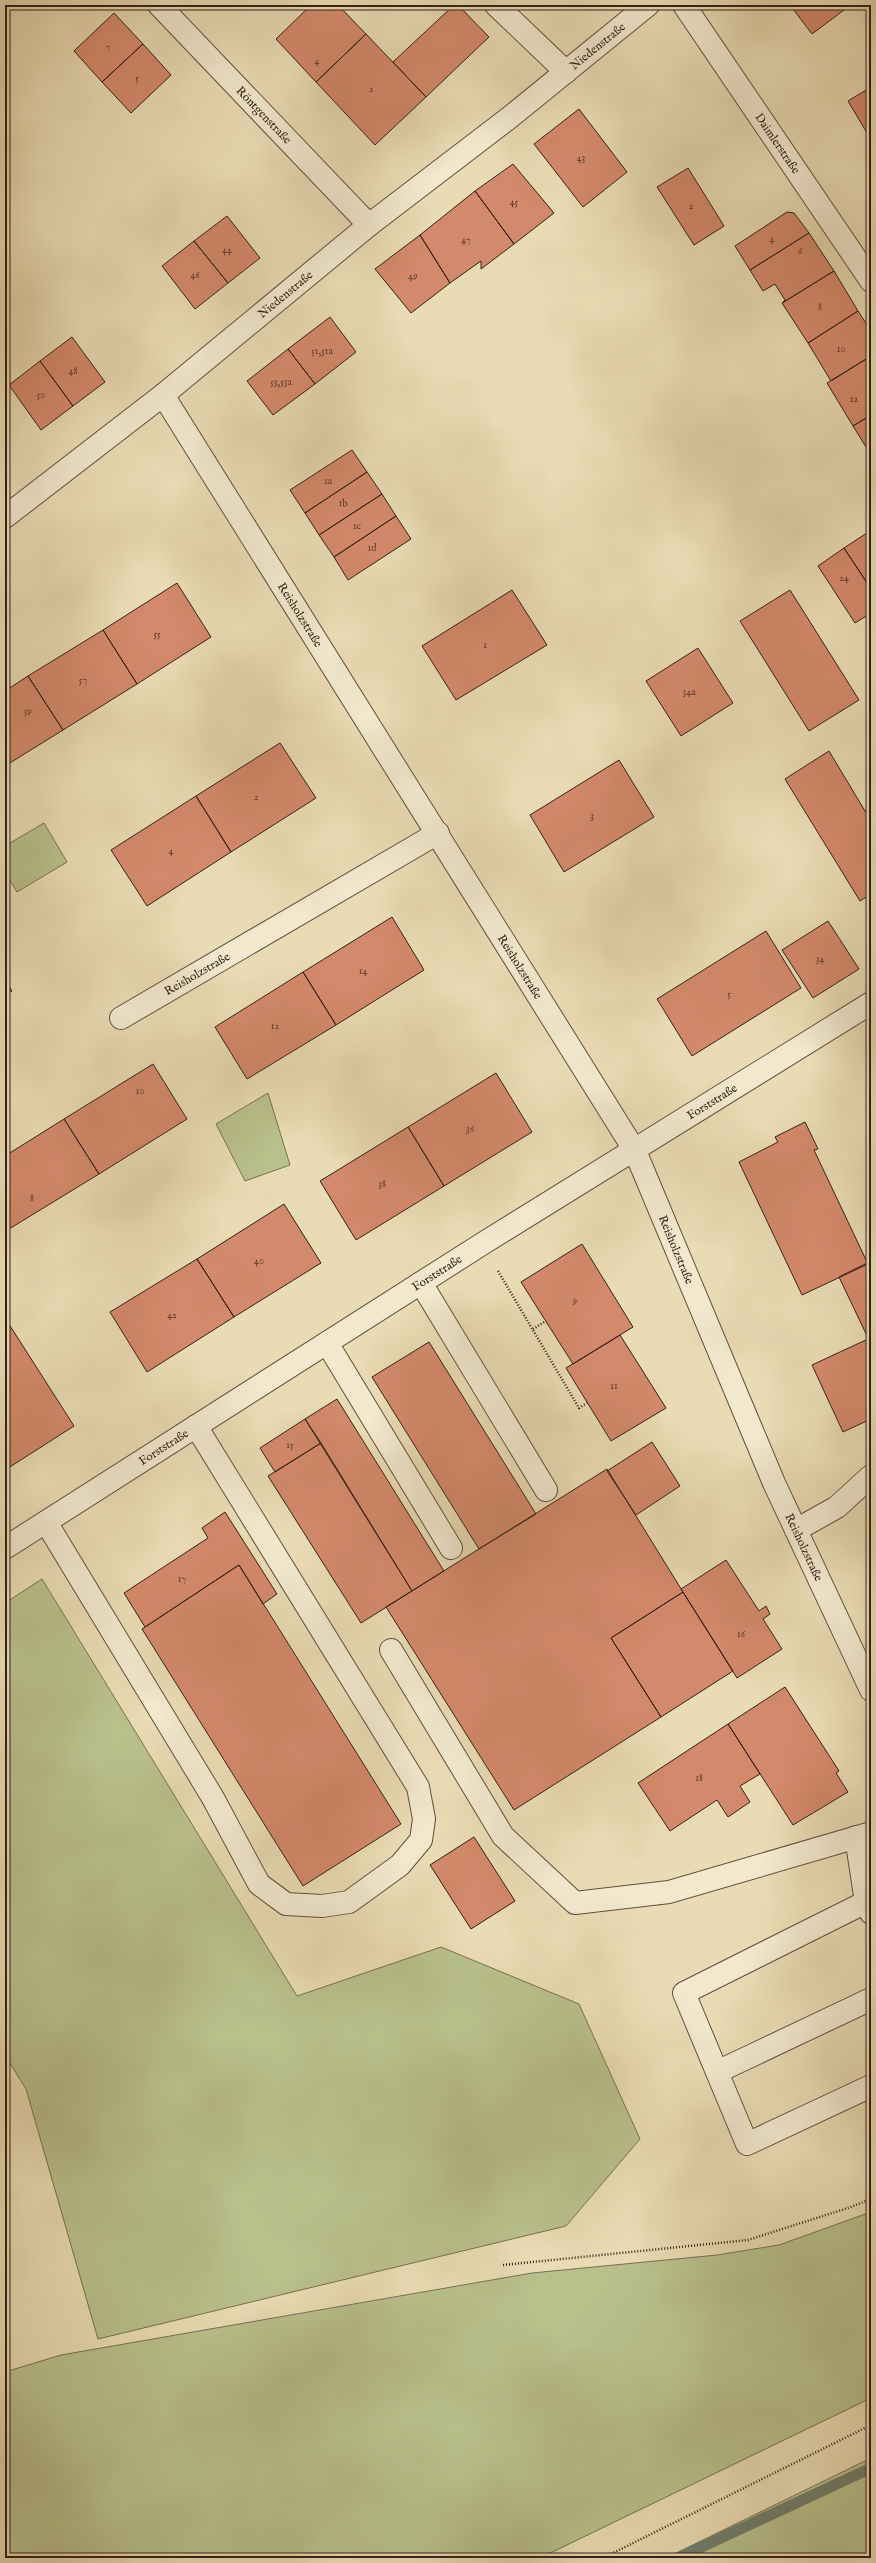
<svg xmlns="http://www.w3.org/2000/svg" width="876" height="2563" font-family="'IM FELL English',serif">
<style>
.green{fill:#b8c08c;stroke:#767052}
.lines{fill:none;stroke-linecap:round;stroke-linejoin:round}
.stream{stroke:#717e6d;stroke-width:11}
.building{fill:#d3896b;stroke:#342017}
.minor-casing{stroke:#614f3e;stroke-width:24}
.path{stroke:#342017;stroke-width:2.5;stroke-dasharray:1 2;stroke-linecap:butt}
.minor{stroke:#f1e8ce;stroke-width:22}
.labels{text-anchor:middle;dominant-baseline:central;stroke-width:3;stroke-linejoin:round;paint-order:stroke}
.number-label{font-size:10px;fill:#5c3a2c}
.street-label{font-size:12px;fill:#342017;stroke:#f1e8ce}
</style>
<rect width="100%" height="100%" fill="#e9dbb4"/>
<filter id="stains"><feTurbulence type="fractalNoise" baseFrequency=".005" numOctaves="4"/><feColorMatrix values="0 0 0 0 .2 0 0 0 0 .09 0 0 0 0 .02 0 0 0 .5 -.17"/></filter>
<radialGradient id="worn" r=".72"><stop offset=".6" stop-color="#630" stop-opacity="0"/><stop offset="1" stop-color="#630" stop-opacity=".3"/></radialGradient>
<path class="green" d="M44,823L67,862L17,892L5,872V846Z
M268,1093L290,1165L245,1181L216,1124Z
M42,1579L297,1996L441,1947L579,2004L640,2139L566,2226L98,2339L26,2089L5,2055V1603Z
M871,2212V2398L540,2558H5V2372L61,2355L532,2273L717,2255L779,2245Z
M871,2458V2558H666Z"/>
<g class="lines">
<path class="stream" d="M678,2558L871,2468"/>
</g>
<path class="building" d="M311,5H338L366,34L316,82L276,39Z
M454,5H458L489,37L426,97L393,62Z
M790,5H840L844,10L812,34Z
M114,13L143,44L102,82L74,51Z
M366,34L426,97L375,145L316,82Z
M143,44L171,75L131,113L102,82Z
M871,87V131L867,133L848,101Z
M579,109L627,172L583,207L534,144Z
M513,164L554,213L514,244L475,191Z
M688,168L724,226L694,245L657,187Z
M475,191L514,244L481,269V261L450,283L420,235Z
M787,212L794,213L809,233L750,270L735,246Z
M227,216L260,258L228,283L194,241Z
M809,233L834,271L782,303L785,300L775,284L763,291L750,270Z
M420,235L450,283L411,313L375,269Z
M194,241L228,283L195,309L162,266Z
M834,271L858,311L808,343L782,303Z
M858,311L871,331V356L831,381L808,343Z
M330,317L356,352L315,384L288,349Z
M72,337L105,382L73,406L40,361Z
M288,349L315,384L273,415L247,381Z
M871,356V415L853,426L827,383Z
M40,361L73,406L41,430L9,385Z
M871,415V455L853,426Z
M352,450L367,472L305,513L290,490Z
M367,472L382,494L319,535L305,513Z
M382,494L396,516L334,557L319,535Z
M396,516L411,539L348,580L334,557Z
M870,531L871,533V589L844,548Z
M844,548L871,589V613L855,623L818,566Z
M177,583L211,637L137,684L103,630Z
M512,590L547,645L456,700L422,646Z
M790,590L859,700L809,731L740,621Z
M103,630L137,684L63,730L28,676Z
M698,648L733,703L681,736L646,681Z
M28,676L63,730L5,766V691Z
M280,743L316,798L231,852L196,796Z
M829,751L871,821V894L860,901L785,779Z
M619,760L654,817L564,872L530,815Z
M196,796L231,852L147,906L111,850Z
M392,917L424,970L336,1025L303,972Z
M828,921L859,969L813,998L782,950Z
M766,931L801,988L692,1056L657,999Z
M303,972L336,1025L247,1079L215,1027Z
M5,980L12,991L5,995Z
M153,1064L187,1119L99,1174L64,1119Z
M496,1073L532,1132L444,1186L408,1127Z
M64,1119L99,1174L9,1229L5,1222V1156Z
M805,1122L818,1149L814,1150L868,1264L802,1295L739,1162L778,1142L775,1137Z
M408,1127L444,1186L356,1240L320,1181Z
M284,1204L321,1263L234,1317L197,1259Z
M582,1244L633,1327L573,1364L521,1282Z
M197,1259L234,1317L147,1372L110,1312Z
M871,1261V1339L869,1340L839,1277Z
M5,1318L74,1426L5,1470Z
M620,1335L666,1408L611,1441L566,1368Z
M868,1339H871V1419L843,1432L812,1365Z
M429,1342L536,1514L479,1549L372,1377Z
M337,1399L444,1571L412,1591L305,1419Z
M305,1419L321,1443L275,1472L260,1448Z
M652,1442L680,1486L636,1515L607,1471Z
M321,1443L412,1591L361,1623L268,1476Z
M607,1469L683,1592L611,1638L661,1717L514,1810L386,1607Z
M225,1512L277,1594L263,1604L239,1565L145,1627L124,1593L208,1538L202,1528Z
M726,1560L759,1611L766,1606L770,1614L763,1619L782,1649L737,1678L681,1589Z
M239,1565L401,1824L303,1886L142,1629Z
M683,1592L733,1671L661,1717L611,1638Z
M785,1687L839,1771L836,1773L848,1792L793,1825L728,1724Z
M728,1724L760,1774L740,1786L750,1802L728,1817L717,1800L670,1831L638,1783Z
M474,1837L515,1901L471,1929L430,1865Z"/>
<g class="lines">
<defs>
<g id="minor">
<path id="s1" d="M159,5L369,225"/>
<path d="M496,5L566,72"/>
<path id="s2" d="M684,5L871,281"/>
<path id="s3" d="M163,395L635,1151L774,1483L871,1690"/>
<path id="s4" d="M5,517L163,395L369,225L509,118L648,5"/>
<path id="s5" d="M121,1018L438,833"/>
<path d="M421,1283L546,1490"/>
<path d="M327,1343L451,1548"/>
<path d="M46,1522L213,1798L259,1884L286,1904L322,1906L349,1902L400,1865L421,1840L424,1819L418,1787L196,1426"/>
<path d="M796,1530L837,1507L871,1476"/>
<path id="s6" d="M5,1548L482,1244L871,1003"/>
<path d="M391,1650L503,1836L575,1903L669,1892L871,1833"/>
<path d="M856,1837L866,1902"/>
<path d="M871,1913L866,1902L684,1993L747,2144L871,2086"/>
<path d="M717,2072L871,1999"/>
</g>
</defs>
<use href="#minor" class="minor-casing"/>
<path class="path" d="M498,1271L579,1408L587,1403
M533,1329L546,1321
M503,2265L748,2240L851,2207L871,2199
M603,2558L871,2425"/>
<use href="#minor" class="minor"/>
</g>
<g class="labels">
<g class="number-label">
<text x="108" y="47">7</text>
<text x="317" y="61">4</text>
<text x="137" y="78">5</text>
<text x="371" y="89">2</text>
<text x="581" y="158">43</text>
<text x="514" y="202">45</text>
<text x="691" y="206">2</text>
<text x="772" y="239">4</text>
<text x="466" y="240">47</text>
<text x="227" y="250">44</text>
<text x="800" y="251">6</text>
<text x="195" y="275">46</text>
<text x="413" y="276">49</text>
<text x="820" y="307">8</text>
<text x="841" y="349">10</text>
<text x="322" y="351">51,51a</text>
<text x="73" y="371">48</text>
<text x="281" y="382">53,53a</text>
<text x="41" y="395">50</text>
<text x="854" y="399">12</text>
<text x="328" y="481">1a</text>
<text x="343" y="503">1b</text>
<text x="357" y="526">1c</text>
<text x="372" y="548">1d</text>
<text x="844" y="578">24</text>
<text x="157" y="634">55</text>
<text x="485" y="645">1</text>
<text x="83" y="680">57</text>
<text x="689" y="692">34a</text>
<text x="28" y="711">59</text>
<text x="256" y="797">2</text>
<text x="592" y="816">3</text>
<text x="171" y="851">4</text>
<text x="820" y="959">34</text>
<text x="363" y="971">14</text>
<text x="729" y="994">5</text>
<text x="275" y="1026">12</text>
<text x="140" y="1091">10</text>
<text x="470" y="1129">36</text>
<text x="382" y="1184">38</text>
<text x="32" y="1198">8</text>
<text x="259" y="1261">40</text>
<text x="575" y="1301">9</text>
<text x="172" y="1315">42</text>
<text x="614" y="1386">11</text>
<text x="290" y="1445">15</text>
<text x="182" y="1579">17</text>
<text x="741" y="1634">16</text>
<text x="699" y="1778">18</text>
</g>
<g class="street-label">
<text stroke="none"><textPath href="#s4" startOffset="757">Niedenstraße</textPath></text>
<text stroke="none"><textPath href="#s1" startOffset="152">Röntgenstraße</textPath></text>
<text stroke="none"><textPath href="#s2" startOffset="167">Daimlerstraße</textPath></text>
<text stroke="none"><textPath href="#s4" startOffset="358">Niedenstraße</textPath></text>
<text stroke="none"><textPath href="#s3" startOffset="259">Reisholzstraße</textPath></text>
<text stroke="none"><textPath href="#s3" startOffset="674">Reisholzstraße</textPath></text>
<text stroke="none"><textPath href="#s5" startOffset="88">Reisholzstraße</textPath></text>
<text stroke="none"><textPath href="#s6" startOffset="836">Forststraße</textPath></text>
<text stroke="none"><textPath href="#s3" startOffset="998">Reisholzstraße</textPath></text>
<text stroke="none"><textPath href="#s6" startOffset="512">Forststraße</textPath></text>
<text stroke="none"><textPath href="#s6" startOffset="188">Forststraße</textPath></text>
<text stroke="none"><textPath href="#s3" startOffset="1322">Reisholzstraße</textPath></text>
</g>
</g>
<rect width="876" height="2563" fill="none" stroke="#e9dbb4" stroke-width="20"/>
<rect x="6" y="6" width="864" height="2551" fill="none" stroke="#342017" stroke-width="2"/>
<rect x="10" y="10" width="856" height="2543" fill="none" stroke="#342017"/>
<rect width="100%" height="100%" filter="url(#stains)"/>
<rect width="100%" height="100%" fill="url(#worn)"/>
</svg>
